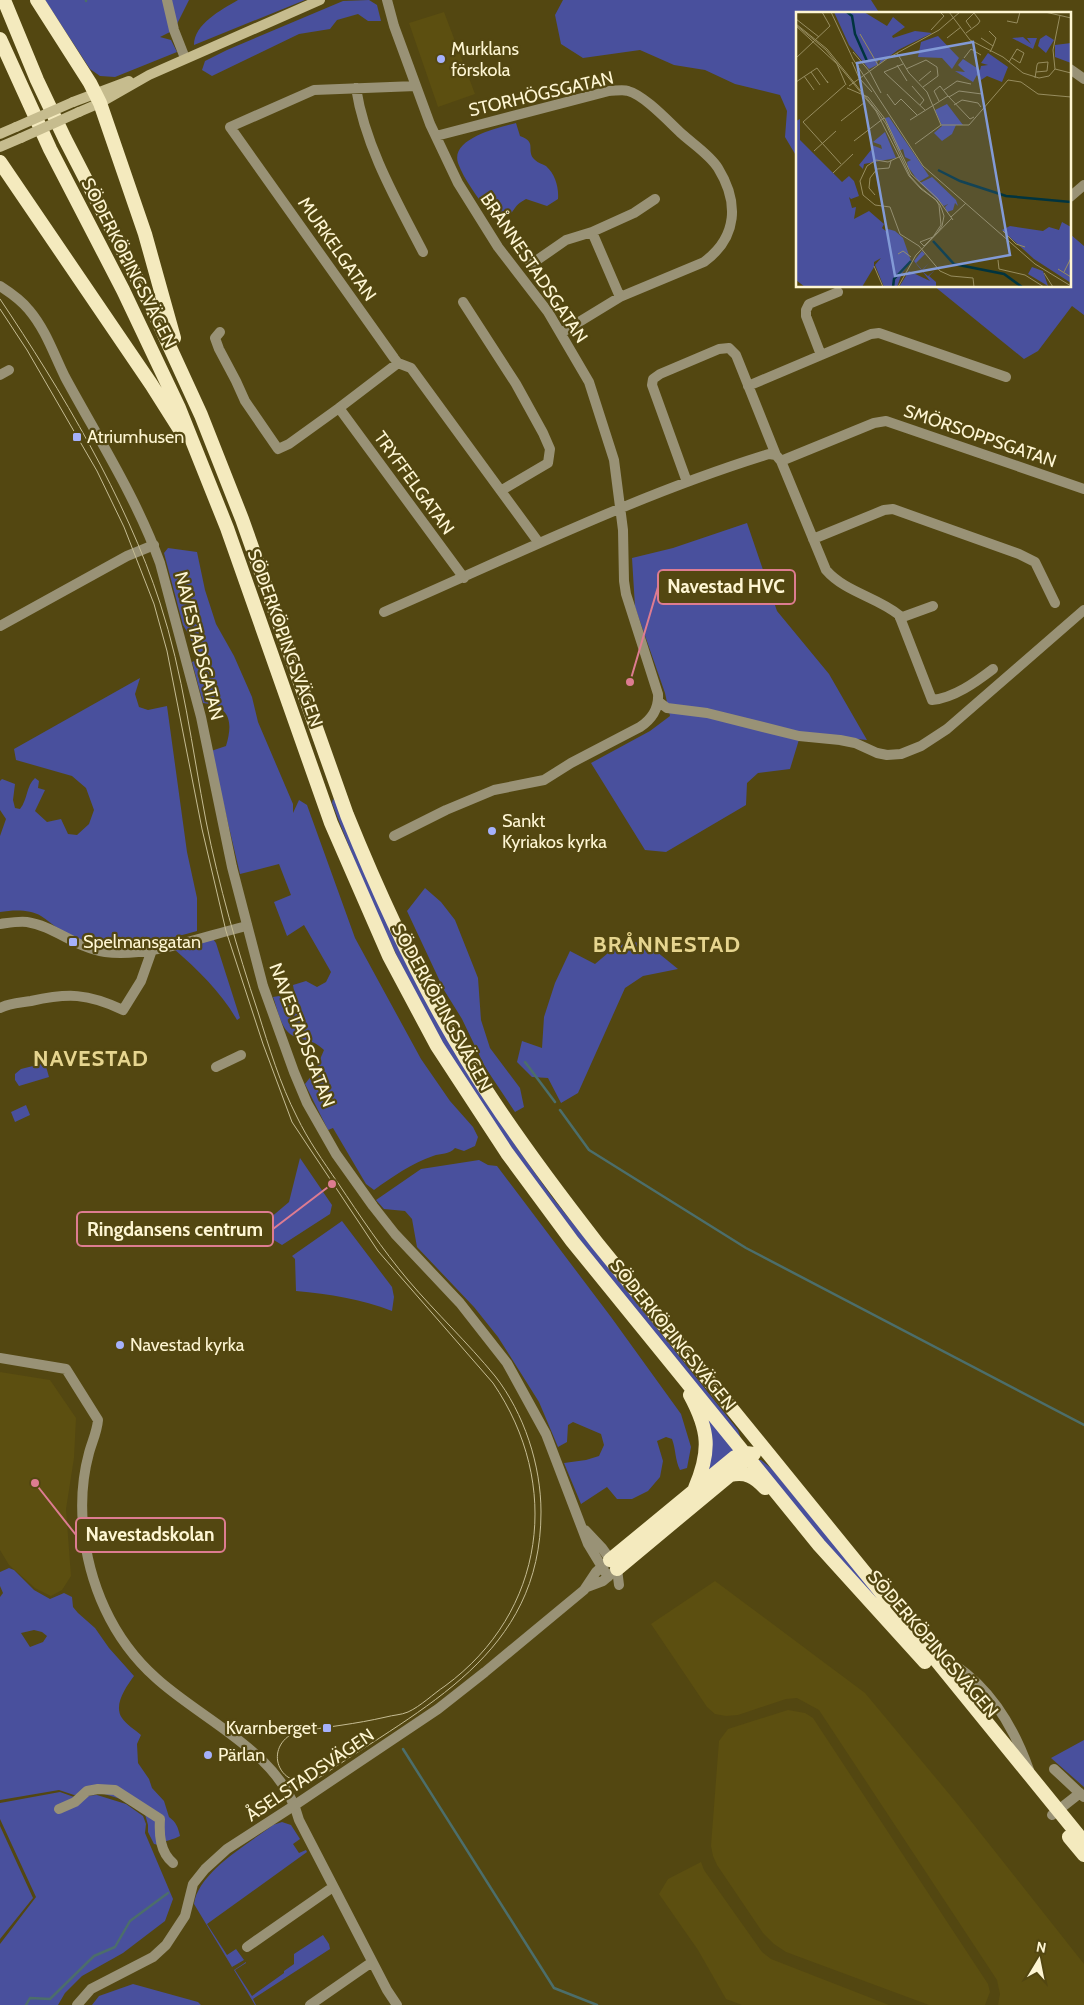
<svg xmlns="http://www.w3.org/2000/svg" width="1084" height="2005" font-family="Cabin,sans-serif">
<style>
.built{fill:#5c4f10}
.green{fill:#49509d;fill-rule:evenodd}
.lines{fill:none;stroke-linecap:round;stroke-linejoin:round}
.stream{stroke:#4c6e6b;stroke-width:2.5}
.minor{stroke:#999276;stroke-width:10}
.tertiary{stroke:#999276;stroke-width:10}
.secondary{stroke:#c6bc8e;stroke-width:10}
.trunk{stroke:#f4eabe;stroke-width:14}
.tram{stroke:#c5bc93;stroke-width:1}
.secondary-bridge{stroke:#c6bc8e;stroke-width:10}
.poi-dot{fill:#a5b1fc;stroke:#534711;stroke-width:2}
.labels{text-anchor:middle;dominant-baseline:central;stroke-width:4.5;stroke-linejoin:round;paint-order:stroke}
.poi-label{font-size:18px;fill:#fef6d3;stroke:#534711;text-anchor:start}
.street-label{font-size:18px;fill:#fef6d3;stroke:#534711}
.district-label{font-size:22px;font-weight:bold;letter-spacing:1px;fill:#e6d58f;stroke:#534711}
.inset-river{fill:none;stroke:#00343f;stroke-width:2.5}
.inset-road{fill:none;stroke:#978d5f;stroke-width:1}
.view{fill:#829ad6;fill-opacity:0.15;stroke:#829ad6;stroke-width:2.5}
.inset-edge{fill:none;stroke:#fef6d3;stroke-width:2.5}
.leader{fill:none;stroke:#dd7c91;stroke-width:2}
.callout-dot{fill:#dd7c91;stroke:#534711;stroke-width:2}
.callout{fill:#534711;stroke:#dd7c91;stroke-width:2}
.callout-label{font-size:19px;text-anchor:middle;font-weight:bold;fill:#fef6d3}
</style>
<rect width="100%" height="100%" fill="#534711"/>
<path class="built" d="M444,12L475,94L438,107L409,23Z
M0,1372L50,1380L76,1418L74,1458L66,1509L71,1576L62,1590L51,1596L35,1588L9,1565L0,1550Z
M715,1581L865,1693L955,1801L1084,1964V2005H998L1000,1994L997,1980L819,1710L797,1698L786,1699L738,1715L726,1716L715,1714L707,1707L651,1624Z
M788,1710L805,1713L813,1718L988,1984L990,1992L985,2005H929L786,1952L774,1944L763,1933L717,1865L713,1856L711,1846L719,1741L728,1729Z
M701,1862L704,1870L762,1952L771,1959L889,2005H742L726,1999L698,1950L659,1894L668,1879Z"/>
<path class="green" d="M45,0H189L174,30L160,37L171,40L177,52L115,77L100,76L90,69Z
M238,0H305L194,45C194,24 221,10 238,0Z
M369,0L377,5L381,21H368L358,14L337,20L330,29L299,34L212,76L202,70L205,61L227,50L343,1Z
M563,0H871L880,14H798V159L785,137L787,111L780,95L735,84L705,70L674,65L640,50L583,58L561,44L555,15Z
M516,123L520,136C538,142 525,151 535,160C538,163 543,164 546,166C555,174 559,187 558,199L547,206L526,199C505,210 522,219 488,212C478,197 464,180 458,163C450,138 501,127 516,123Z
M1070,234L1084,246V315L1072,306L1038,351L1024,359L934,286H1070Z
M747,523L777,611L829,674L867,740L801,733L790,769L758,773L747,783L746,805L666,852L645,850L591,763L650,731L670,716L665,693L635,607L632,558L673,548Z
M168,548L197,552L205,590L216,624L234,656L252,697L258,722L293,804V813L299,800L307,805L355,938L421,1059L450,1101L473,1127L478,1137L475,1146L464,1151L455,1148C449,1155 441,1153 433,1156C412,1163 392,1177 374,1190L366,1184L333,1128L328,1130L305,1084L315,1071L324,1050C313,1040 310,1042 296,1037C281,1033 278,1010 273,997L279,996L288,1002L295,997L293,985L306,981L317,987L326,982L331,972L304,925L287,936L274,902L291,895L279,864L240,874L211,751L226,746C233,723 231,706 203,703L192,662L204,657C193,648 191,637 183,625L164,553Z
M140,678L135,694L139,707L148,710L167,706L187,852L197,898V931C159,941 116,955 77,940C63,934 53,924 41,916C30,909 13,910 0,912V836L6,819L0,810V781L2,779L15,784L13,800L15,808L20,809C28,799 26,786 35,778L39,781L38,788L45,790L35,811L47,822L61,819L68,834L77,835L89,824L94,810L86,788L72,776L16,760L14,749Z
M333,799L335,801L513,1142L552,1197L738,1430L742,1442C645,1321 543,1202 459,1070C407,986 367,895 332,803Z
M425,888L441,902L455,920L478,978L481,1020L490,1048L520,1088L524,1107L515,1112L485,1067L462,1019L444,990L407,911Z
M213,939L216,943L240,1018L237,1020C221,992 198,970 174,949Z
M629,942L646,943L678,969L643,976L625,988L578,1093L561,1103L548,1078L532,1077L517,1062L522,1041L542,1048L544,1017L555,983L570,951L595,964L614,948Z
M45,1063L49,1077L19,1086L15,1080V1074L21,1069Z
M26,1105L30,1115L15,1122L11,1112Z
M300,1158L332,1205L330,1214L282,1245L259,1231L263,1224L289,1202Z
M479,1160L488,1165L497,1166L611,1317L681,1414L691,1447L687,1468L680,1470C675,1460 676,1450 672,1439L666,1437L657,1441L663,1461L660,1477L648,1491L632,1499H617L607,1487L581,1504L564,1463L586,1460L599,1456L604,1445L601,1434L573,1422L568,1425L567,1442L558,1447L539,1402L498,1337L474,1307L417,1247L412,1219L405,1211L384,1209L376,1200L421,1169Z
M342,1221L392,1287L394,1297L392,1311C361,1299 330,1294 296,1291L295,1259L292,1256Z
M707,1418L738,1448L706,1477Z
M757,1460H761L772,1469L883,1603L881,1605L798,1512Z
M9,1568L14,1570L34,1590L50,1599L64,1593L72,1597L73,1607L78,1613L95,1628L109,1648L134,1676C126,1687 113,1705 122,1718C126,1724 135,1730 141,1735L137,1744L138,1763L149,1779L152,1788L164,1801L169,1817C176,1822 178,1827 180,1836C173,1840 165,1840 159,1845L154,1844L148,1832V1825L145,1814L127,1801L98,1792L74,1795L59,1790L0,1800V1597L3,1593L0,1586V1572ZM34,1630L42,1632L47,1636L43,1642L30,1647L21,1633Z
M1084,1740V1787L1051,1758Z
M60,1792L74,1797L97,1795L126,1804L143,1816L146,1824L145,1833L173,1899L165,1921L123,1953L82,1976L65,1993L58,2005H0V1944L36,1897L0,1819V1803Z
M282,1822L291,1825L300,1839L293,1844L299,1853L306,1850L307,1852L207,1924L227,1955L236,1949L244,1960L232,1967L194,1904C198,1872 248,1844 273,1825Z
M0,1826L33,1898L0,1939Z
M323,1935L329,1944L330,1949L253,1999L256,2005H255L234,1970L246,1962V1963L235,1970L252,1996L284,1973V1971L294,1964V1954Z
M133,1984L198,2002L201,2005H92L99,1996Z"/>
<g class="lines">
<path class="stream" d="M86,0V1
M525,1062L555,1102
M560,1110L589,1150L746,1248L1084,1425
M403,1749L554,1988L597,2005
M26,2005L30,1998L50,1999L94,1956L115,1947L130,1921L168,1893"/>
<path class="minor" d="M167,0L174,30L185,58
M387,0L394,26L430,124L458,183L498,247L548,312L589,382L614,460L623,530L624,581L626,594L658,694C659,709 652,719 640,727L571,763L544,780L494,790L446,810L394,836
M1070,69L1084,79
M416,86L314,90L230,127L394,358L398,363L411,368L539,543
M356,88C365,146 396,200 423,252
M436,136L609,91C615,91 623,89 628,91C644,95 669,122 682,134C693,144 710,155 718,168C739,202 738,237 704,262L620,297L561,333
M1070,197L1084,185
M592,232L620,297
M530,265L566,240L592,232L634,213L655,199
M463,302L516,384L543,433L550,449L548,463L502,490
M220,332L215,338L219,349L236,381L245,401L278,449L289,444L339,408L464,578
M821,355L806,316V310L809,304L838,292
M0,375L9,370
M748,386L871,334L879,333L1006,377
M339,408L398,363
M781,461L874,423L886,421L1084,489
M687,482L652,385L653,379L660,374L719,349L729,348L736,355L776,455
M813,539L884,510L893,509L1019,554L1035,562L1055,603
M384,612C511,557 636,495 769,454L776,455L781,461L826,570C845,592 877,597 899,615L932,700C954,698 976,682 993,669
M900,618L933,606
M0,626L127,556L154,545
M659,702L667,708L707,713L799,736L840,740L855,743L877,753L887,755L901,754L921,746L947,729L1084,610
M0,924C8,923 18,921 27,922C54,926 76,948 105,952C149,958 204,936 247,926
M0,1008C10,1003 20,1003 31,1001C68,993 87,993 123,1010L141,981L152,950
M216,1067L241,1055
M0,1358L66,1369L98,1420C97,1432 92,1442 89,1453C83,1475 81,1502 83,1525C88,1583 112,1639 156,1678C203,1721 282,1753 299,1820L387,1990L397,2005
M617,1569L619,1585
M931,1652C982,1674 1011,1719 1029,1770
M1054,1769L1084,1797
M59,1809L75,1802L87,1791L98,1789L115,1790L160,1819C159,1835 160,1852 173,1863
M1052,1815L1080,1793
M247,1947L333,1887
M310,2005L372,1962"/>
<path class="tertiary" d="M0,286C11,293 21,300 29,310C46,330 54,355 65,377C98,438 136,497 160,563L201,717L232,867L263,986L294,1072L307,1103L336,1154L373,1206L395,1234L460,1303L507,1363L546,1434L588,1544L608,1577
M585,1530L602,1548L617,1569L603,1581L587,1587
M77,2005L91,1989L153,1957L166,1945L185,1916L193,1884L205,1869L227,1849L295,1805L438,1709L485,1672L584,1590L596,1572L605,1564"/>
<path class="secondary" d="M73,102L129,81
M79,112L100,103L149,75L320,0
M0,134L16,127
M0,147L21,138"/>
<path class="trunk" d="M4,0L37,80L65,139L150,304L201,415L242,519L347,815C381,899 419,982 467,1060C506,1124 551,1184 597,1243L1084,1842
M37,0L90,83L100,103L145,234L174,338
M0,39L50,149L123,290L179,408L227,528L331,823L389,956L437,1046L507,1153L572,1241L819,1545L925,1662
M0,162L151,384L182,433
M690,1395C709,1430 711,1451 695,1488
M730,1475C746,1472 754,1476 765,1488
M610,1560L735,1457L746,1453L754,1454
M617,1569L730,1475L742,1463L746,1453
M1069,1837L1084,1855"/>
<path class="tram" d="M0,299C61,390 126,498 160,603C183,673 192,748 206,821C219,886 237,949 258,1012C269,1047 280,1084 297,1117C308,1140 323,1161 338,1183C360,1216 382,1249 408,1280C436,1313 468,1343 495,1376C524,1413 541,1465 541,1512C541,1655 423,1706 322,1776C282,1798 259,1748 296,1732C326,1727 356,1724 386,1717C393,1715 401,1715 408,1712C421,1706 433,1694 445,1686C546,1612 562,1484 493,1383L378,1251L292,1122L263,1044L226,931L202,829L167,651L154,604L124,527L97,471L27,350L0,309"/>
<path class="secondary-bridge" d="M16,127L73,102
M21,138L79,112"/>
</g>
<g class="poi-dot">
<circle cx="441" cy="59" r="5"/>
<rect x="72" y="432" width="10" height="10" rx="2.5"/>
<circle cx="492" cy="831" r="5"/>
<rect x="68" y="937" width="10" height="10" rx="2.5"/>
<circle cx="120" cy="1345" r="5"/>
<rect x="322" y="1723" width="10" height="10" rx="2.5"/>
<circle cx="208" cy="1755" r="5"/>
</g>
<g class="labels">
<g class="poi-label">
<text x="451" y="49">Murklans<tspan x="451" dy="21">förskola</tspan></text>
<text x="87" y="437">Atriumhusen</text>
<text x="502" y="821">Sankt<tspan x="502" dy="21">Kyriakos kyrka</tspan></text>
<text x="83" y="942">Spelmansgatan</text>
<text x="130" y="1345">Navestad kyrka</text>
<text x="317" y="1728" text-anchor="end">Kvarnberget</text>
<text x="218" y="1755">Pärlan</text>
</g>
<g class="street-label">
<text transform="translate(541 94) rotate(-13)">STORHÖGSGATAN</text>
<text transform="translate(337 249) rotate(55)">MURKELGATAN</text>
<text transform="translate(129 263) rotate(63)">SÖDERKÖPINGSVÄGEN</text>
<text transform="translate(534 268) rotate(56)">BRÅNNESTADSGATAN</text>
<text transform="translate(980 436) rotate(19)">SMÖRSOPPSGATAN</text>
<text transform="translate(414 483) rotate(54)">TRYFFELGATAN</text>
<text transform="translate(285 638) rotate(70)">SÖDERKÖPINGSVÄGEN</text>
<text transform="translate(199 646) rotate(76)">NAVESTADSGATAN</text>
<text transform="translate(442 1007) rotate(61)">SÖDERKÖPINGSVÄGEN</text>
<text transform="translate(302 1035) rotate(69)">NAVESTADSGATAN</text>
<text transform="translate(673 1335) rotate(51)">SÖDERKÖPINGSVÄGEN</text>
<text transform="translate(933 1644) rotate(49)">SÖDERKÖPINGSVÄGEN</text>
<text transform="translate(310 1775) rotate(-34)">ÅSELSTADSVÄGEN</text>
</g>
<g class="district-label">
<text x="667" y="944">BRÅNNESTAD</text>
<text x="91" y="1058">NAVESTAD</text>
</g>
</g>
<g transform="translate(796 12)">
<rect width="275" height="275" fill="#534711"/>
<path d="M38,0H68L91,14L97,5L109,15L96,24L97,26L119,19L136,21L102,38L83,52L85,47L82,46L81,53L73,57L53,33ZM250,23L258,28L250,41L242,34L244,27ZM142,24L163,46L156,57L146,46L122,45L125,30ZM227,25L235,32L231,26H241L237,37L216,26ZM275,31V51L259,45V33ZM192,41L212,55L206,70L191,64L185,68L181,63L177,70L159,59L169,60L162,53L167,47L184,58L185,54L192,53L185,51ZM151,92L167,113H160L156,122L146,129L138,121L146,114L139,98ZM93,105L133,164L123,170L112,155L111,150L115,148L109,145L107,137L103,139L89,106ZM4,107V128L46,170L53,164L58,169L63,184L55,187L53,185L56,196L60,195L58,207L73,199L88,212L86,216L91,220L92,217L99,219L107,226L115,249L106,261L101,275H88L79,253L85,246L78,250V255L66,275H9L0,268V109ZM89,120L100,146L68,152L67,157L63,153L75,138L77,139L76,133L86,137L85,133L77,130ZM136,165L160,188L162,194L159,191L157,198L151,200L149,195L152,192L148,194L124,171ZM266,210L275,215V271L238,247L206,218L214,214L247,219L253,215L263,218ZM126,239L129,242L120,251L126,258L133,251L126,259L132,264L139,258L133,264L140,270V275H103L113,259L134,269L118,249ZM236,255L247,259L252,274L232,262Z" fill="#49509d"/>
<path class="inset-river" d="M51,0L56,4L59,22L71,49M142,158L164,169L210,184L275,190M137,229L158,252L208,262L226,275M97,275L98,267L115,249"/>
<path class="inset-road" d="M35,0L57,47L127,154L239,252L275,274M153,0L174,28L207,45L227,61L243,66L253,64L259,57L257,38L264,3M249,0L275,6M0,7L23,25M211,9L221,11L224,0M0,12L31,37L81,99L90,112L114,164L125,176L140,188L144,193L146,198L148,204L146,214L142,220L128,234L124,230L137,225L145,213L143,193L140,188L125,177L113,164L80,99L30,38L0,13M0,14L41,52L50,73M135,18L148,4L144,0M193,19L200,26L197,34M170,21L182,12L184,9L178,1L170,9L175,16M64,22L82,53M151,26L165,15M185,26L197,34L194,40M57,40L74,60L85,81M101,41L113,61L131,80L145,113L119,132M0,46L34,14L26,0M168,46L175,37L185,43M56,50L63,66L76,80M213,50L221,37L228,41L224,51L216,46M107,52L88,60L129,98M101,53L111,69M110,57L130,48L141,55L142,64L127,75M259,57L275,61M15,60L24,73M8,64L18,78M239,66L241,53L242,51L252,50L251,59L240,60M123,69L135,59M0,70L21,56L32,71L31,69M53,74L92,46L143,18L164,0M116,74L128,88L124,93M51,76L72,85L89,107L115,162L141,186L157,208M148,78L161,69L175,72M91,82L99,93L105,87L121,103M153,85L163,79L186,82M143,89L138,79L144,74L152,84M158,93L166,88L182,91L185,95M114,108L152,84L174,107L178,105M45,109L69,90M145,113H173L212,68L225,70L242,82L275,85M58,129L88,106M18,139L40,119M105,144L92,150L80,148L71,154L64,169L67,183L79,193L94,195L104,222L123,234L144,259L155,264L177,266L178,275M45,152L7,110L49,73M37,161L57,142M79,183L73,176L74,166L81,157L93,156L95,149M155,205L170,191M207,219L220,232L229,235M102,242L107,239L115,245M202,248L203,257L229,263L248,275M78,254L87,275M262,257L275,265M268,260L275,246M248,261L257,275M102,275L120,243L156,206"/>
<path class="view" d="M177,30L214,243L99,264L61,51Z"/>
<rect width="275" height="275" class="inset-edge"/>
</g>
<path class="leader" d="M630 682L658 587M332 1184L273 1229M35 1483L76 1535"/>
<g class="callout-dot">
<circle cx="630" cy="682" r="5"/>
<circle cx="332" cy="1184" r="5"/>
<circle cx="35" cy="1483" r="5"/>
</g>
<g class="callout">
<rect x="658" y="570" width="137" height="34" rx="5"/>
<rect x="77" y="1212" width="196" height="34" rx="5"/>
<rect x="76" y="1518" width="149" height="34" rx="5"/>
</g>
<g class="callout-label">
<text x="726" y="593">Navestad HVC</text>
<text x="175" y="1236">Ringdansens centrum</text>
<text x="150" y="1541">Navestadskolan</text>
</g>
<g transform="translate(1039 1960) rotate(10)" stroke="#534711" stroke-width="4" paint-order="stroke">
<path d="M0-4L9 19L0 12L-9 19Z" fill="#fef6d3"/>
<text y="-8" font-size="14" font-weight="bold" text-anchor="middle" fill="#fef6d3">N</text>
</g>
</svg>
